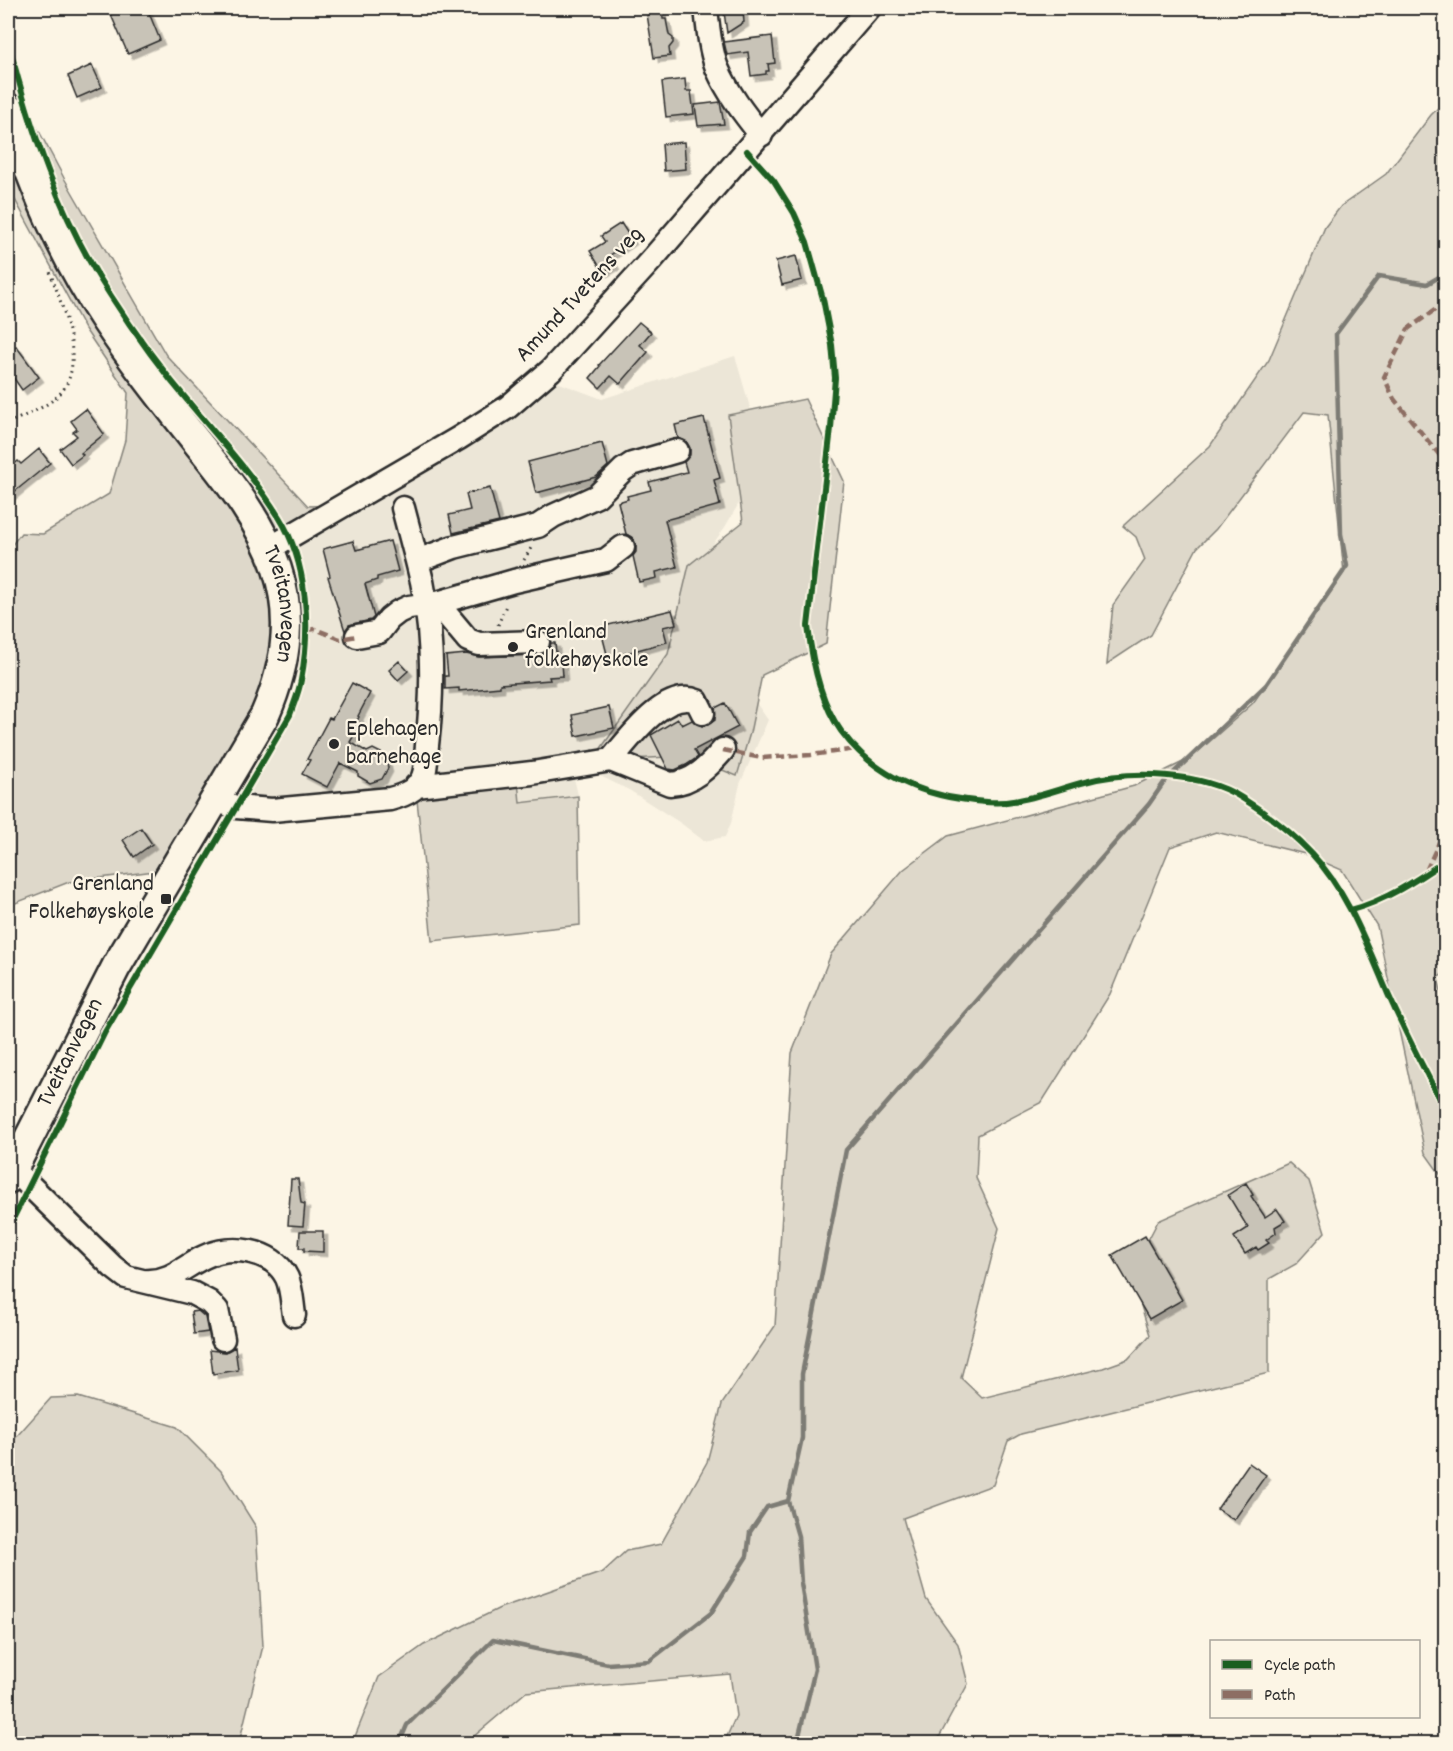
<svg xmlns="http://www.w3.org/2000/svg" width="1453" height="1751" font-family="Dekko,sans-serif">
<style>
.built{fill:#ece6d7}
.green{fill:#ded8ca;stroke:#84827a;stroke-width:1.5}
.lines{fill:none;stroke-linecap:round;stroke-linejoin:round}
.stream{stroke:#7d7b74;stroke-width:4.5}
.building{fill:#c8c3b7;stroke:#2b2b2b;stroke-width:1.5;filter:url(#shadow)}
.minor-casing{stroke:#2b2b2b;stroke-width:27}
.major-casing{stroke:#2b2b2b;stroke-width:33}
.path{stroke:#2b2b2b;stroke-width:3;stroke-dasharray:1.5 4.5;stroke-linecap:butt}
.minor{stroke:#fcf5e5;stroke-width:22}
.major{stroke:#fcf5e5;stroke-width:28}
.quiet{stroke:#8d6e63;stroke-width:4.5;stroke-dasharray:9 4.5;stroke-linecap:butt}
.cycleway-casing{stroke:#fcf5e5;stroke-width:10}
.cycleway{stroke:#1b5e20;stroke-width:6}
.poi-dot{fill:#2b2b2b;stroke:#fcf5e5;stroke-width:2}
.labels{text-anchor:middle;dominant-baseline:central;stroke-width:4.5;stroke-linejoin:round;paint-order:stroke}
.street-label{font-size:24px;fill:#2b2b2b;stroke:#fcf5e5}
.poi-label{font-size:24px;fill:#2b2b2b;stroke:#fcf5e5;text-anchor:start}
</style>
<defs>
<filter id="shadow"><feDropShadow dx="4.5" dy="4.5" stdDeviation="0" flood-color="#0004"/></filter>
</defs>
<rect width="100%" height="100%" fill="#fcf5e5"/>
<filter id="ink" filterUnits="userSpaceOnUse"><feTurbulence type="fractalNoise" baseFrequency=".0167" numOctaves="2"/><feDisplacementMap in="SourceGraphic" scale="12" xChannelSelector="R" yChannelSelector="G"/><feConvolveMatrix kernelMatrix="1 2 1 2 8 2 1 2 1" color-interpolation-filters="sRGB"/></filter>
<g filter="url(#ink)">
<path class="built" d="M735,356L765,459L725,527L691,575L710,637L768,720L740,784L731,823L725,837L704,841L682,824L629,790L588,770L573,774L579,799L580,925L432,941L417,800L401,804L236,818L290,724L301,694L309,657L310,607L306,579L297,545L554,381L602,399Z"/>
<path class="green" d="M8,40L23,101L64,178L166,355L308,506L340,505L266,544L283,610L270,700L170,869L69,882L8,906V550L21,533L43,534L109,494L125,440L128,393L85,329L13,196L8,179Z
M1445,101L1446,971L1438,978L1446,1012L1445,1181L1425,1153L1377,926L1342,870L1305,854L1216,832L1170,847L1110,994L1042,1102L978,1135L976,1178L999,1228L961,1378L982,1398L1103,1368L1128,1359L1150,1335L1131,1273L1158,1221L1289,1163L1309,1181L1325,1232L1296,1264L1269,1279V1373L1021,1434L1008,1441L993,1485L903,1518L926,1599L958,1644L968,1684L936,1743H724L736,1716L730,1674L526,1692L466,1743L352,1744L379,1677L424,1645L500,1608L603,1572L626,1551L661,1544L707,1462L722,1404L775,1326L792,1053L831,954L903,870L948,836L1134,786L1191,758L1253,703L1344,573L1328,415L1304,412L1216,529L1197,548L1151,635L1107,664L1113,605L1145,560L1136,537L1123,526L1210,446L1269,360L1325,227L1341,206L1386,174L1431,115Z
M805,399L844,481L826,644L762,675L750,733L737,776L688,756L592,761L668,654L689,565L743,522L728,415Z
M518,781L520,803L578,796L580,925L432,941L417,800L428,794Z
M78,1397L177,1427L221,1471L256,1527L263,1646L239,1743H8V1446L51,1398Z"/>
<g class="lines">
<path class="stream" d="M399,1744L407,1725L493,1640L608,1664L649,1661L711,1613L747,1556L750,1532L767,1507L788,1501
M797,1744L815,1669L801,1583L798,1536L788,1501L802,1438V1374L846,1150L1149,804L1165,781L1266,685L1347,566L1341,534L1336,334L1379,276L1427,284L1446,273"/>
</g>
<path class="building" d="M108,8H147L160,40L128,54Z
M646,8H662L663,19H666L669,35L673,38V43L669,48L670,56L654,58Z
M743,10L744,22L727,33L724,12Z
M772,36L775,63L768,64L769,71H766V74L751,76L748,52L727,55L724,42Z
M92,65L102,87L77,98L68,76Z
M685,79L686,91H691L694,114L666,117L662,82Z
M720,102L724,124L698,126L695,105Z
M684,142L686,169L664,171L662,144Z
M621,223L632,240L609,256L615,265L603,272L590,251L605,242L601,236Z
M796,256L802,280L782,285L776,261Z
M639,322L651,332L640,345L648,352L620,384L611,376L600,388L590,378L600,366L599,365Z
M16,346L39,377L22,390L8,370V352Z
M86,409L104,434L81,453L83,455L71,464L60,449L77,436L73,432L77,429L71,421Z
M704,418L720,478L714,480L720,505L665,520L677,567L656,572L657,578L639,582L633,556L636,552V545L633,538L626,534L618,502L628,499L627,496L651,490L649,482L687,472L684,462L690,455V448L686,441L678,438L675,425Z
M602,443L608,466L596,477L536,493L528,462Z
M39,449L50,463L8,497V469L18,461L21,464Z
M490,488L499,522L453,533L449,515L470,510L466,494Z
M353,541L356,550L390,541L398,571L377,577V580L365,584L374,617L371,620L349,625L345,631L328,577L330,576L323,549Z
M672,610L676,624L663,627L667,642L608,658L600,627Z
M551,643H555L557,663H562L563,676L549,677L550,680L500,684V687L459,691V688L445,689V676H448L446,656L466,654L479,657L538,655L546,653Z
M399,661L408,671L398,680L389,670Z
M352,683L370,693L358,716L359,717L352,730L356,732L350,742L367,752L373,749L385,755L388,768L382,779L370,783L358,776V772L340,763L327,787L302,774L310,760L307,759L329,718L332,719Z
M725,703L738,727L694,750L698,757L686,765L675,770L668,769L651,735L678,719L682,725L692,720L702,726L708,725L715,720V708Z
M609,707L614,728L576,736L572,715Z
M141,828L152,844L134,857L123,840Z
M291,1179H298L301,1203L305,1204L303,1226L288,1225Z
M1246,1183L1253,1195L1251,1196L1265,1217L1277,1209L1285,1221L1275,1227L1276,1233L1266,1240L1269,1243L1258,1250L1256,1247L1245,1254L1234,1237L1248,1228L1228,1195Z
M300,1231H323V1252L304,1251V1248H299Z
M1145,1236L1182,1300L1149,1319L1112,1255Z
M198,1311L205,1317L208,1332L194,1334L191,1312Z
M235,1347L238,1370L213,1374L210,1350L225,1352Z
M1249,1463L1266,1475L1234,1520L1217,1509Z"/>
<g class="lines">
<defs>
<path id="minor" d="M706,8C708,27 710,50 717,68C728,93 744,114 761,135
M403,508L417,561
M270,548L459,438L508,407L551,370L654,257L869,8
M437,603L468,640L479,644L538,642
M357,636L379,632L389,619L398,612L409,607L437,603L514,581L606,560L623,547
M611,760C629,739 665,688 697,701L703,713
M416,786L532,773L611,760L670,784C693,783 709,766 723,750
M214,800L236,807L272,810L390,799C402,796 418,790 423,777C427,767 426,754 427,745C434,686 433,618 417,561L454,547L538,526L553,516L597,496L623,470L632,464L677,451
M13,1169L113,1267L126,1277L192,1293L209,1302L217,1310L223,1339
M149,1281C171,1281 185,1266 204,1257C231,1244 273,1249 287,1278C292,1289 292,1303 294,1315"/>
<g id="major">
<path id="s1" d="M8,108C31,183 63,256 106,321C134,363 165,402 196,441C269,530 315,599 265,715L116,967L8,1179"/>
</g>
</defs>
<use href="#minor" class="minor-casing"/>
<use href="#major" class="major-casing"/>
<path class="path" d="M8,423C26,415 51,406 63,390C86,359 60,301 49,269
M524,560L531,548
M498,625L507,603"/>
<use href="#minor" class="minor"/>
<use href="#major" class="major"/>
<path class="quiet" d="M1446,302L1408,329L1384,377L1394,399L1446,463
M307,630L315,629L340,639L357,636
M723,750L761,758L811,755L857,749
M1426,871L1446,827"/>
<defs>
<path id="cycleway" d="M8,41C30,127 59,217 109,293C134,332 162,371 192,406C222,442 254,477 279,517C308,563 311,628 301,680C299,692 294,703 290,715L105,1032L8,1229
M747,151L774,181L794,213L807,242L823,299L832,345L835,378L831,428L808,626C812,661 820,702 841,731C871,772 917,794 967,800C982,802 998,804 1013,801C1037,798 1061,788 1085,782C1130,770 1202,772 1242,798C1266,813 1291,832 1311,853C1348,892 1367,945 1388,994C1406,1034 1425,1072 1446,1110
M1351,910C1385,901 1417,880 1446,860"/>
</defs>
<use href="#cycleway" class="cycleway-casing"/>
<use href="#cycleway" class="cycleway"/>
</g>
</g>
<g class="poi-dot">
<circle cx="513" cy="647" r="6"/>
<circle cx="334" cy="744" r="6"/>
<rect x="160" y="893" width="12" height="12" rx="3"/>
</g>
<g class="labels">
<g class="street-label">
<text transform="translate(580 295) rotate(-47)">Amund Tvetens veg</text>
<text stroke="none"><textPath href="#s1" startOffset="573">Tveitanvegen</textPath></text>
<text transform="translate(71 1053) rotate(-63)">Tveitanvegen</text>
</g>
<g class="poi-label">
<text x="525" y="633">Grenland<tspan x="525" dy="28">folkehøyskole</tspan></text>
<text x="346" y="730">Eplehagen<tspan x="346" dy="28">barnehage</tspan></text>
<text x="154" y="885" text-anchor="end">Grenland<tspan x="154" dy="28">Folkehøyskole</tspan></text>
</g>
</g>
<rect width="1453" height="1751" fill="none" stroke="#fcf5e5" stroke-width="30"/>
<rect x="15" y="15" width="1423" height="1721" fill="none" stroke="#2b2b2b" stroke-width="2" filter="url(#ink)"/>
<rect x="1210" y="1640" width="210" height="78" fill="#fcf5e5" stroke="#a8a49b" stroke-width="1.5"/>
<rect x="1222" y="1660" width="30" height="9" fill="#1b5e20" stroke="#a8a49b" stroke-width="1.5"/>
<text x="1264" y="1670" font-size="18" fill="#2b2b2b">Cycle path</text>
<rect x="1222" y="1690" width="30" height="9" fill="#8d6e63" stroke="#a8a49b" stroke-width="1.5"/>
<text x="1264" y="1700" font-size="18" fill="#2b2b2b">Path</text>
</svg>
